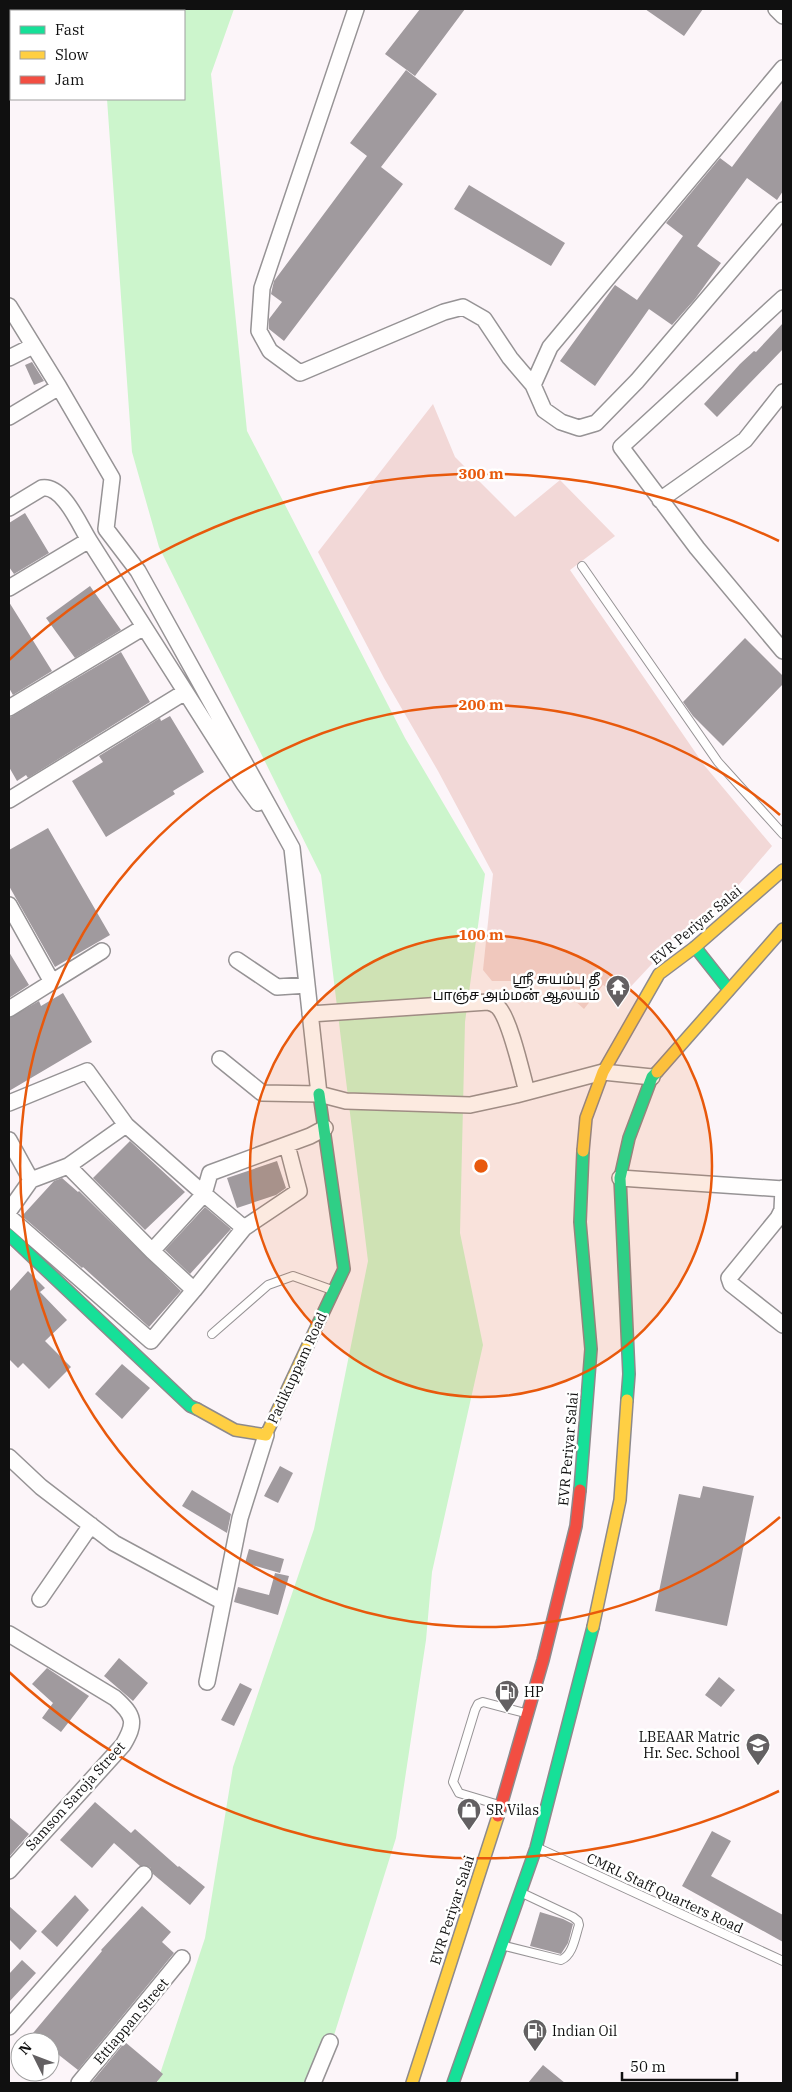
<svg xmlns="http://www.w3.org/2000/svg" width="792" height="2092" font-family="'IBM Plex Serif','Noto Sans Tamil',serif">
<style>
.green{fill:#f2d8d7}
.water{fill:#ccf5cc}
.building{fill:#a09a9e}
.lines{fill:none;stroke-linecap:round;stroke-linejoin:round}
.lane-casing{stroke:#969395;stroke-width:10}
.street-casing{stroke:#969395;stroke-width:18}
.fast-casing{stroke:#8d8a8c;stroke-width:14}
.slow-casing{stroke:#8d8a8c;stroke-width:14}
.jam-casing{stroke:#8d8a8c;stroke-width:14}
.lane{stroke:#fffefe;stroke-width:8}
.street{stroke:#fffefe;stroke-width:15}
.fast{stroke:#16e098;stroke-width:11}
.slow{stroke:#ffcf43;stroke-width:11}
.jam{stroke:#f24e42;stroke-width:11}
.ring{fill:none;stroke:#e8590c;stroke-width:2.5}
.labels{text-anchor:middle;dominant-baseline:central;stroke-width:5;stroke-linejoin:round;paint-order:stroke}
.street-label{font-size:14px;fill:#101010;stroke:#fff}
.poi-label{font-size:14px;fill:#101010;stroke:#fff;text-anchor:start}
.centre{fill:#e8590c;stroke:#fff;stroke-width:2.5}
.ring-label{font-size:15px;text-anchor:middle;font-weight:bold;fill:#e8590c;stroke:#fff;stroke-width:5;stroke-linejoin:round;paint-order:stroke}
</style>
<rect width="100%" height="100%" fill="#fcf5f9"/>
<path class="green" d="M433,404L455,457L515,517L560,480L615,536L570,570L704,765L772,846L718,909L681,933L621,997L603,985L584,1009L553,981H492L483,970L493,874L438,771L384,678L318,552Z"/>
<path class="water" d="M101,9H234L211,74L247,431L405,738L485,874L465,1022L460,1233L483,1345L432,1572L426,1640L396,1838L319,2083H157L205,1938L233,1767L314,1529L368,1261L321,875L159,547L132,452L107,99H184V11H101Z"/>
<path class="building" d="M420,9H465L415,76L385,54Z
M645,9H703L684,36Z
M406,70L437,94L381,167L403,184L284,341L269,329V319L282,302L271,294L274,281L367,156L350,143Z
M783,99V191L777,200L747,178L697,246L721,263L695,299L672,325L649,309L595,386L560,361L615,285L637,300L683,236L666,223L720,158L732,167Z
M469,185L565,243L551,266L454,209Z
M783,323V349L717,417L704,404L740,364L754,351L756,352Z
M32,362L44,381L34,385L25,365Z
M25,513L49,553L14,574L9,567V523Z
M90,586L121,630L75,658L46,618Z
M9,602L52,671L13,695L9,688Z
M745,638L783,676V684L723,746L693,716L683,702Z
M121,652L150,702L28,778L26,775L17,781L9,767V718Z
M170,716L204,772L173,791L175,794L106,837L72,781L103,762L99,756L160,718L161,721Z
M48,828L110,935L55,967L9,886V850Z
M9,952L29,985L9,998Z
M63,993L92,1042L9,1091V1018L39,1001L41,1006Z
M130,1141L185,1192L145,1230L93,1178Z
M277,1161L286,1188L276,1195L237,1208L227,1178Z
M62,1178L78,1192L79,1191L181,1291L149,1327L83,1267L82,1268L22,1216L54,1181Z
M205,1207L231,1229L190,1274L165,1250Z
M28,1271L45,1288L40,1292L67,1320L45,1341L71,1367L49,1389L23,1363L18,1368L9,1359V1292Z
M122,1364L150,1388L122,1419L95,1394Z
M280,1466L293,1473L278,1503L264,1496Z
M703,1486L754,1496L727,1626L655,1611L679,1494L700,1498Z
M192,1490L231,1514L227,1533L182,1506Z
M249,1549L284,1559L280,1573L245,1563Z
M275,1573L289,1576L278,1615L234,1602L238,1587L269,1595Z
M119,1658L148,1683L133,1701L104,1676Z
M47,1668L89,1696L61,1732L42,1718L53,1703L32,1684Z
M719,1677L735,1690L721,1707L705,1695Z
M240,1683L252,1689L234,1726L221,1720Z
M95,1802L131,1833L135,1829L178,1867L179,1866L205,1887L190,1905L153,1874L150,1867L140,1866L114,1843L92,1868L60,1840Z
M9,1817L29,1834L9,1857Z
M712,1831L731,1841L711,1876L783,1915V1942L682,1886Z
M75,1895L89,1910L57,1947L41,1932Z
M9,1906L37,1931L20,1950L9,1939Z
M142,1906L171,1932L162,1942L174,1953L78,2070L50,2048V2042H43L33,2033L102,1951L101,1950Z
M540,1912L563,1919L573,1924L568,1943L561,1954L530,1946Z
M22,1960L36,1973L9,2002V1974Z
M125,2042L163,2074L156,2083H93L92,2082Z
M543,2065L565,2083H528Z"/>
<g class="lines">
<defs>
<path id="lane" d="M582,566L718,762L783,834
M212,1334L268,1285L293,1276L332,1290
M499,1805L459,1793L453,1782L475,1710L478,1704L483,1702L525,1713
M538,1848L783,1961
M505,1946L561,1960C573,1955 575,1937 579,1925L578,1921L573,1917L522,1893"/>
<path id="street" d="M356,9L262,288L259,331L270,351L300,373L444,312L463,307L484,319L510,358L533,385L544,410L561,422L579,428L596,423L637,381L783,210
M776,9L783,16
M783,298L621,447L697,548L783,651
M9,306L59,387L112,478L106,529L138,571L292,848L319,1094
M9,358L33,346
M533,385L550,347L783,68
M9,417L59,387
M660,500L745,440L783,392
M9,508L42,488C63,485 79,524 89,540
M9,588L89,540L244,784L258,803
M9,708L144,627
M9,800L185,692
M9,905L52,982L9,1009
M237,960L277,987L307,985
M52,982L102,951
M310,1014L488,1002C492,1003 495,1004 498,1007C510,1019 522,1074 527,1092
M220,1059L262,1093L319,1094L346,1101L470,1105L516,1095L603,1072L652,1077
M9,1103L87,1071L126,1125
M9,1140L31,1180L9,1211
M68,1166L126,1125L204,1194L152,1251
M620,1178L783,1189
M783,1188L782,1210L778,1218L729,1278L731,1284L783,1325
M9,1217L151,1341L194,1290L152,1251L68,1166L31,1180
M244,1228L299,1191L287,1145
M194,1290L244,1228L204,1194L210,1173L310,1136L325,1128
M9,1457L41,1487L114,1543L223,1602
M40,1599L91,1525
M9,1634L115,1698C135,1716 136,1723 123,1745L9,1871
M207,1682L240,1518L266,1435
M9,2027L144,1874
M79,2083L182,1958
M313,2083L330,2042"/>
<path id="fast" d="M695,947L729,990
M9,1235L190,1406L197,1409
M317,1326L344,1269L319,1094
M627,1400L629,1374L620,1178L629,1138L652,1077L657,1072
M580,1490L591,1349L580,1222L583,1151
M453,2083L536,1848L593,1627"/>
<path id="slow" d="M657,1072L783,929
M583,1151L586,1118L603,1072L659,974L695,947L783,870
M197,1409L235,1430L266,1435L317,1326
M593,1627L620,1500L627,1400
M412,2083L498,1816"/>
<path id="jam" d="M498,1816L543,1660L576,1526L580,1490"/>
</defs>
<use href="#lane" class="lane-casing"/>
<use href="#street" class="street-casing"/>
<use href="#fast" class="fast-casing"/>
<use href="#slow" class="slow-casing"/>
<use href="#jam" class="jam-casing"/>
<use href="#lane" class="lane"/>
<use href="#street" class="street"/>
<use href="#fast" class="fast"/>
<use href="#slow" class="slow"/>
<use href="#jam" class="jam"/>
</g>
<circle cx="481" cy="1166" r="231" fill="#e8590c" fill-opacity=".12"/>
<g class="ring">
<circle cx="481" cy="1166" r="231"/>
<path d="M780 1517A461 461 0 1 1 780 815"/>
<path d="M779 1791A692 692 0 0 1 9 1672M9 660A692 692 0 0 1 779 541"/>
</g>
<defs>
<symbol id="temple-pin" viewBox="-11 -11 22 30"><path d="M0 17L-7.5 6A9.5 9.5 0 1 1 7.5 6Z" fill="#636062" stroke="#fff"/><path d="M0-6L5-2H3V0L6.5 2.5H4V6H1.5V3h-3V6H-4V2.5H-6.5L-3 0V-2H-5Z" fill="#fff"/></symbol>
<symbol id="fuel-pin" viewBox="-11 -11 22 30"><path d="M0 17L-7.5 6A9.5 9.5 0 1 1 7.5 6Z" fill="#636062" stroke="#fff"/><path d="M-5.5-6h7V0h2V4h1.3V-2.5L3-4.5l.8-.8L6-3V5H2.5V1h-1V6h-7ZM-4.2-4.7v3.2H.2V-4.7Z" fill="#fff"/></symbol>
<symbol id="school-pin" viewBox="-11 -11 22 30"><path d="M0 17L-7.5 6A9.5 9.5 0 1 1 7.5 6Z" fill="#636062" stroke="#fff"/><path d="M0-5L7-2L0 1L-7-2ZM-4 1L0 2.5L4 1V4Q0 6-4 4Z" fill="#fff"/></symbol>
<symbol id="shop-pin" viewBox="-11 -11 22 30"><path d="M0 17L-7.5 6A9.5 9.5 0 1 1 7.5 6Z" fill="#636062" stroke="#fff"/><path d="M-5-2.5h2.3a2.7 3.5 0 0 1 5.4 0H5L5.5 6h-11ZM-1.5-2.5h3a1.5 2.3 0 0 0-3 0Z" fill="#fff"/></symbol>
</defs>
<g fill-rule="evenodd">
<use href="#temple-pin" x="604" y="973" width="28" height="38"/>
<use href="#fuel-pin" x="493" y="1678" width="28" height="38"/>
<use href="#school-pin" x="744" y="1731" width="28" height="38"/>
<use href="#shop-pin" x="455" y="1796" width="28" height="38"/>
<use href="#fuel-pin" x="521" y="2017" width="28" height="38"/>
</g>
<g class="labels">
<g class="street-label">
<text transform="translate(696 925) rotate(-40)">EVR Periyar Salai</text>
<text transform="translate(297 1368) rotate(-65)">Padikuppam Road</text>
<text transform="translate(568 1449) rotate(-85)">EVR Periyar Salai</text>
<text transform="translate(75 1796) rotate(-48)">Samson Saroja Street</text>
<text transform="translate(665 1893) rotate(25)">CMRL Staff Quarters Road</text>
<text transform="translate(452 1910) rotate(-72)">EVR Periyar Salai</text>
<text transform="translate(131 2021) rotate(-50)">Ettiappan Street</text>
</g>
<g class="poi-label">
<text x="600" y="979" text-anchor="end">ஶ்ரீ சுயம்பு தீ<tspan x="600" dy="16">பாஞ்ச அம்மன் ஆலயம்</tspan></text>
<text x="524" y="1692">HP</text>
<text x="740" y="1737" text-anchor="end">LBEAAR Matric<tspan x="740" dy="16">Hr. Sec. School</tspan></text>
<text x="486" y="1810">SR Vilas</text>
<text x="552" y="2031">Indian Oil</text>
</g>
</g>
<circle cx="481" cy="1166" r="8" class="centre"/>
<g class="ring-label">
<text x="481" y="479">300 m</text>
<text x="481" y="710">200 m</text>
<text x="481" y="940">100 m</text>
</g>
<rect width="792" height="2092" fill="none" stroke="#101010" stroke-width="20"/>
<rect x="10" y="10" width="175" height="90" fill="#ffffff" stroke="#9f9f9f"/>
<rect x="20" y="26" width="25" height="8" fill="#16e098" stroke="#9f9f9f"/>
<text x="55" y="35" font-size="15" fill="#101010">Fast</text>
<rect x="20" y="51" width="25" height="8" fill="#ffcf43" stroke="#9f9f9f"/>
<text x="55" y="60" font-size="15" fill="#101010">Slow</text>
<rect x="20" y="76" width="25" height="8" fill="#f24e42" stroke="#9f9f9f"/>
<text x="55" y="85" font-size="15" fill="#101010">Jam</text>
<g transform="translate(35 2057) rotate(312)"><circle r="24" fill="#ffffff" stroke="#9f9f9f"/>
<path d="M0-4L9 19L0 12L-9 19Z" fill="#636062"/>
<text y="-8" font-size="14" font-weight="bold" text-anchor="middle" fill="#101010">N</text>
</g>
<path d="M622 2072v8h115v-8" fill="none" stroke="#101010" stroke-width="2.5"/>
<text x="630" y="2072" font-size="15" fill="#101010" stroke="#ffffff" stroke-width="4" paint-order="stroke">50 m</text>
</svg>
